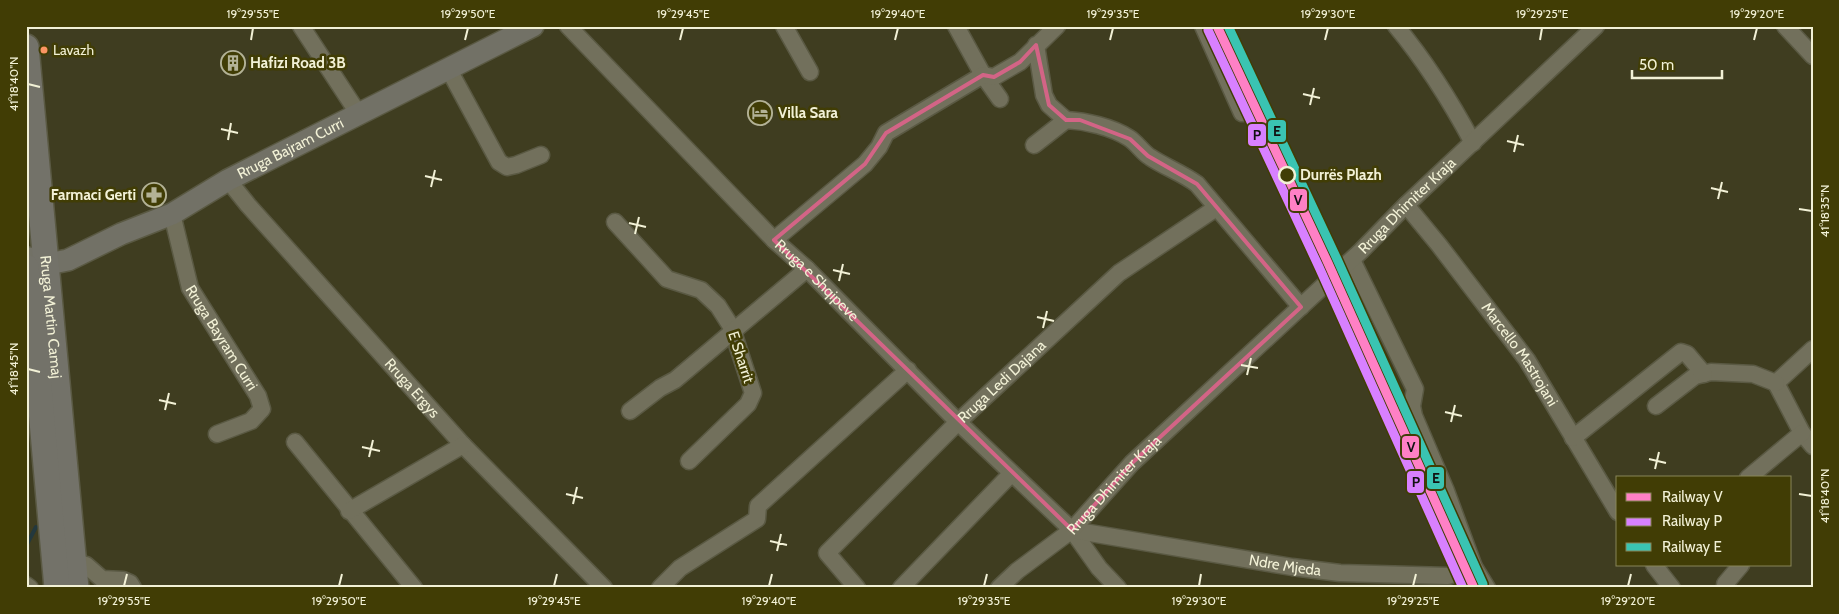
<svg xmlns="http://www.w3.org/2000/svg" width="1839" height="614" font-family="Cabin,sans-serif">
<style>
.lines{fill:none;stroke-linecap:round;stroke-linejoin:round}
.stream{stroke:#23383d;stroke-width:4}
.minor-casing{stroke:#5a5943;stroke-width:19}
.major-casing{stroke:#5a5943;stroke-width:24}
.highway-casing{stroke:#5a5943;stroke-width:28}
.minor{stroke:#72705c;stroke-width:16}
.major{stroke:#727166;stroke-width:21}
.highway{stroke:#737269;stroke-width:25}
.rail{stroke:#6f6e5c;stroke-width:4;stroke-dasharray:2.5 5;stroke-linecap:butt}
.rail-1-casing{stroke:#413d05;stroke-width:12}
.rail-2-casing{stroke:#413d05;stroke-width:12}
.rail-3-casing{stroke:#413d05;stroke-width:12}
.rail-1{stroke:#ff80c5;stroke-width:9}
.rail-2{stroke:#d880ff;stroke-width:9}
.rail-3{stroke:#3ac4b2;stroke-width:9}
.marked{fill:none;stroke:#d36486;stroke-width:4;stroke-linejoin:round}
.ticks{fill:none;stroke:#f2f1d6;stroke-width:2}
.bus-dot{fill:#fb9564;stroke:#413d05;stroke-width:2}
.stop-dot{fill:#413d05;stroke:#f2f1d6;stroke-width:2.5}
.labels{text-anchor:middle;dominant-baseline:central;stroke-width:5;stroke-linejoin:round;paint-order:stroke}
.bus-label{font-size:14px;fill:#f2f1d6;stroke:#413d05;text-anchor:start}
.poi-label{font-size:15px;font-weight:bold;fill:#f2f1d6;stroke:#413d05;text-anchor:start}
.street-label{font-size:15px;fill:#f2f1d6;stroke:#413d05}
.stop-label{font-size:15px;font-weight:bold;fill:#f2f1d6;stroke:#413d05;text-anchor:start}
.line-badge{stroke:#413d05;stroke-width:2}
.pale-badge-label{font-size:14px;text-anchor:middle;font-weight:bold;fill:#111}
.neatline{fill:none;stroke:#f2f1d6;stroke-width:2}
.ticks-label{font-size:12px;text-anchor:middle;fill:#f2f1d6}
</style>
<rect width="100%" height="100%" fill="#3f3d20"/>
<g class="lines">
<path class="stream" d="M26,546L36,527"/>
<defs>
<g id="minor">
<path d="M301,26L358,113"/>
<path id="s1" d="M568,26L774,240L807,269L958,422L1072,530L1099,568L1118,588"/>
<path d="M784,26L810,72"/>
<path d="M956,26L983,75L1000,99"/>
<path d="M1203,26L1242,113"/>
<path d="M1396,26C1426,62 1451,102 1473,143"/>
<path d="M1785,26L1813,56"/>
<path d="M1036,45L1044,95L1049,105L1066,120"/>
<path d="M448,68L499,162L507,167L516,165L541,155"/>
<path d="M1034,145L1066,120C1086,121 1112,127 1129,138C1137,143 1142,152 1150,157C1165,167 1182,173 1197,184L1301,307"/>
<path id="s2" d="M228,180L248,205L463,445L604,588"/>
<path id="s3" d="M1406,205L1439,245L1527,360L1618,512"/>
<path id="s4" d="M172,214L190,288L258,396L262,409L251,421L217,434"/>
<path d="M615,222L667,279L701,290L718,306L734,331L735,338L753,393L748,404L689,461"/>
<path d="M774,240L865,164L879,147L886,133L983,75L994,77L1020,62L1057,26"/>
<path d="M1352,260L1415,389L1412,406L1414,416L1446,491L1474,567L1487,588"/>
<path d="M1776,383L1802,433L1813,446"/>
<path d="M1776,383L1813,349"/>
<path d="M1656,406L1695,376L1711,372L1753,374L1776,383"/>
<path d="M630,411L660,388L675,380L807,269"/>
<path d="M1573,438L1681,352L1687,354L1704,374"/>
<path d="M295,442L414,588"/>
<path d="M1748,478L1802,433"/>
<path d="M349,511L463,445"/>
<path id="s5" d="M1072,530L1292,567L1340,573L1448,576L1474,567"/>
<path d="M74,562L86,565L102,579L123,580L130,583L133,588"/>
<path d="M1654,565L1672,588"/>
<path d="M1725,584L1741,565"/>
<path d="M26,585L30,588"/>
<path d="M660,588L680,568L757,519L758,506L908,370"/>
<path id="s6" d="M857,588L827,553L958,422L1119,273L1216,208"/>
<path d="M901,588L1011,474"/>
<path id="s7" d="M999,588L1017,571L1072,530L1132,463L1361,251L1406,205L1596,26"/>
</g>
<g id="major">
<path id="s8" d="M30,258L53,263L68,260L121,234L172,214L228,180L533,26"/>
</g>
<g id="highway">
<path id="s9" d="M26,47L76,588"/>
<path d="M26,267L34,332L57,588"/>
</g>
</defs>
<use href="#minor" class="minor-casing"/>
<use href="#major" class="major-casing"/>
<use href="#highway" class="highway-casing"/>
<use href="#minor" class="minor"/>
<use href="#major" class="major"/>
<use href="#highway" class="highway"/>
<path class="rail" d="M1232,26L1270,110L1277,128L1287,175"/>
<defs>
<path id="rail-1" d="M1217,26L1328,263L1474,588"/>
<path id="rail-2" d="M1208,30L1319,267L1463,588"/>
<path id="rail-3" d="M1228,26L1337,259L1483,584"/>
</defs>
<use href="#rail-1" class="rail-1-casing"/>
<use href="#rail-2" class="rail-2-casing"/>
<use href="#rail-3" class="rail-3-casing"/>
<use href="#rail-1" class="rail-1"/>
<use href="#rail-2" class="rail-2"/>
<use href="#rail-3" class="rail-3"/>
</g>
<path class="marked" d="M1036,45L1049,105L1066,120H1080L1130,139L1148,156L1197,184L1301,307L1132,463L1072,530L774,240L865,164L886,133L983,75L994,77L1020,62Z"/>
<path class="ticks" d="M251,40L253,28M465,40L468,28M680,40L683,28M895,40L898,28M1110,40L1113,28M1325,40L1328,28M1540,40L1542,28M1754,40L1757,28M28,84L40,87M1303,94L1320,98M1310,105L1314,88M221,129L238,133M228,140L231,123M1507,141L1524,145M1514,152L1518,135M425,176L442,180M431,187L435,170M1711,188L1728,192M1718,199L1722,182M1799,209L1812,211M629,223L646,227M635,234L639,217M833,270L850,274M839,281L843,264M1037,317L1054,321M1043,328L1047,311M1241,365L1258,368M28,369L40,372M1247,375L1251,358M159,400L176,404M165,410L169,393M1445,412L1462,416M1451,422L1455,405M362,447L380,451M369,457L373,440M1649,459L1666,463M1655,469L1659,452M566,494L583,498M1799,494L1812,496M573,504L577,487M770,541L787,545M777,551L781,534M124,586L127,574M339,586L342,574M554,586L557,574M769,586L772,574M984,586L987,574M1199,586L1201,574M1413,586L1416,574M1628,586L1631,574"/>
<defs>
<symbol id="building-ring" viewBox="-11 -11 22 22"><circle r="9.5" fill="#413d05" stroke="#b3b296" stroke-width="1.5"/><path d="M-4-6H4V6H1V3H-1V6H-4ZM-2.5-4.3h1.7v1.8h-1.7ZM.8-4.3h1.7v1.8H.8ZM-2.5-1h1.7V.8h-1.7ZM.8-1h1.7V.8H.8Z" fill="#b3b296"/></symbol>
<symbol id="hotel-ring" viewBox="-11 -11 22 22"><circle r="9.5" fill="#413d05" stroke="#b3b296" stroke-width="1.5"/><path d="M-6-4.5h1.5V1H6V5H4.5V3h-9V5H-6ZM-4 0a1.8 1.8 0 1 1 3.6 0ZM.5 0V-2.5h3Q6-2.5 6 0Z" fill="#b3b296"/></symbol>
<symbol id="pharmacy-ring" viewBox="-11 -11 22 22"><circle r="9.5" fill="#413d05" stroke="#b3b296" stroke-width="1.5"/><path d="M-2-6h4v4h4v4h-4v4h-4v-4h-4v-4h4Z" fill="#b3b296"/></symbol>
</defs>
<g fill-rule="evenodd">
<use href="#building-ring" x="219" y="49" width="28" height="28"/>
<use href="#hotel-ring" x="746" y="99" width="28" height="28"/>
<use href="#pharmacy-ring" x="140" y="181" width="28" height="28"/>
</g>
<circle class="bus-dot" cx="44" cy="50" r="4.5"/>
<circle class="stop-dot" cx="1287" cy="175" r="8"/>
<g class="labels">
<g class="bus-label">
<text x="53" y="50">Lavazh</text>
</g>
<g class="poi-label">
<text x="250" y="63">Hafizi Road 3B</text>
<text x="778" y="113">Villa Sara</text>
<text x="136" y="195" text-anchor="end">Farmaci Gerti</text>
</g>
<g class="street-label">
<text stroke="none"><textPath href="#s8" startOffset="288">Rruga Bajram Curri</textPath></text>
<text stroke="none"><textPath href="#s7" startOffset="560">Rruga Dhimiter Kraja</textPath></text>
<text stroke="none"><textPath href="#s1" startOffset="356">Rruga e Shqipeve</textPath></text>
<text stroke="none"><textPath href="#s9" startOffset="271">Rruga Martin Camaj</textPath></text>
<text stroke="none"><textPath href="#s4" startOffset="135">Rruga Bayram Curri</textPath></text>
<text stroke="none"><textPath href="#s3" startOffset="188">Marcello Mastrojani</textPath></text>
<text transform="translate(741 357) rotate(72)">E Sharrit</text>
<text stroke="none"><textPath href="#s6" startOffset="291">Rruga Ledi Dajana</textPath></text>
<text stroke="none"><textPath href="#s2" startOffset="278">Rruga Ergys</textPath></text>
<text stroke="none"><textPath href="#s7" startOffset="155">Rruga Dhimiter Kraja</textPath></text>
<text stroke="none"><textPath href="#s5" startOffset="216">Ndre Mjeda</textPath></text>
</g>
<g class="stop-label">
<text x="1300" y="175">Durrës Plazh</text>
</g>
</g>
<g class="line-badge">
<rect x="1267" y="119" width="20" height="24" rx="5" fill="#3ac4b2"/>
<rect x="1247" y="123" width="20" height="24" rx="5" fill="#d880ff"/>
<rect x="1289" y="188" width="19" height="24" rx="5" fill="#ff80c5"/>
<rect x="1401" y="435" width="19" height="24" rx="5" fill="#ff80c5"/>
<rect x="1426" y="466" width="19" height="24" rx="5" fill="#3ac4b2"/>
<rect x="1406" y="470" width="19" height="24" rx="5" fill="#d880ff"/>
</g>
<g class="pale-badge-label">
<text x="1277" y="136">E</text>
<text x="1257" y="140">P</text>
<text x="1298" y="205">V</text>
<text x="1411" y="452">V</text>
<text x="1436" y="483">E</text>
<text x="1416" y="487">P</text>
</g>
<rect width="1839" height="614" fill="none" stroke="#413d05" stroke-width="55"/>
<rect x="1616" y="476" width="175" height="90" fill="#413d05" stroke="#888559"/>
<rect x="1626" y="493" width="25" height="8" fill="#ff80c5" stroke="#888559"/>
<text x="1662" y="502" font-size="15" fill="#f2f1d6">Railway V</text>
<rect x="1626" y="518" width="25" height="8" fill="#d880ff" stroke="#888559"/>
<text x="1662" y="526" font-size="15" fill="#f2f1d6">Railway P</text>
<rect x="1626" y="543" width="25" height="8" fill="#3ac4b2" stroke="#888559"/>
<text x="1662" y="552" font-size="15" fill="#f2f1d6">Railway E</text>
<path d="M1632 70v8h90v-8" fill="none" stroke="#f2f1d6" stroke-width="2.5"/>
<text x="1639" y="70" font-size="15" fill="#f2f1d6" stroke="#413d05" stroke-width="4" paint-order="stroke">50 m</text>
<rect x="28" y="28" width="1784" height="558" class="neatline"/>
<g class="ticks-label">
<text x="253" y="18">19°29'55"E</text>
<text x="468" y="18">19°29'50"E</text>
<text x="683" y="18">19°29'45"E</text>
<text x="898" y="18">19°29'40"E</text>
<text x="1113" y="18">19°29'35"E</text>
<text x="1328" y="18">19°29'30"E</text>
<text x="1542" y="18">19°29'25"E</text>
<text x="1757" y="18">19°29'20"E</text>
<text transform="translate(14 84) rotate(-90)" y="4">41°18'40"N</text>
<text transform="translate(1825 211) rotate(-90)" y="4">41°18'35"N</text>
<text transform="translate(14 369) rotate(-90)" y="4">41°18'45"N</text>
<text transform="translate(1825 496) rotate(-90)" y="4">41°18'40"N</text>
<text x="124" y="605">19°29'55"E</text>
<text x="339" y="605">19°29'50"E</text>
<text x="554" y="605">19°29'45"E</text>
<text x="769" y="605">19°29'40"E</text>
<text x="984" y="605">19°29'35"E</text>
<text x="1199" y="605">19°29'30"E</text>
<text x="1413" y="605">19°29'25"E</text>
<text x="1628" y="605">19°29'20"E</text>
</g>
</svg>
